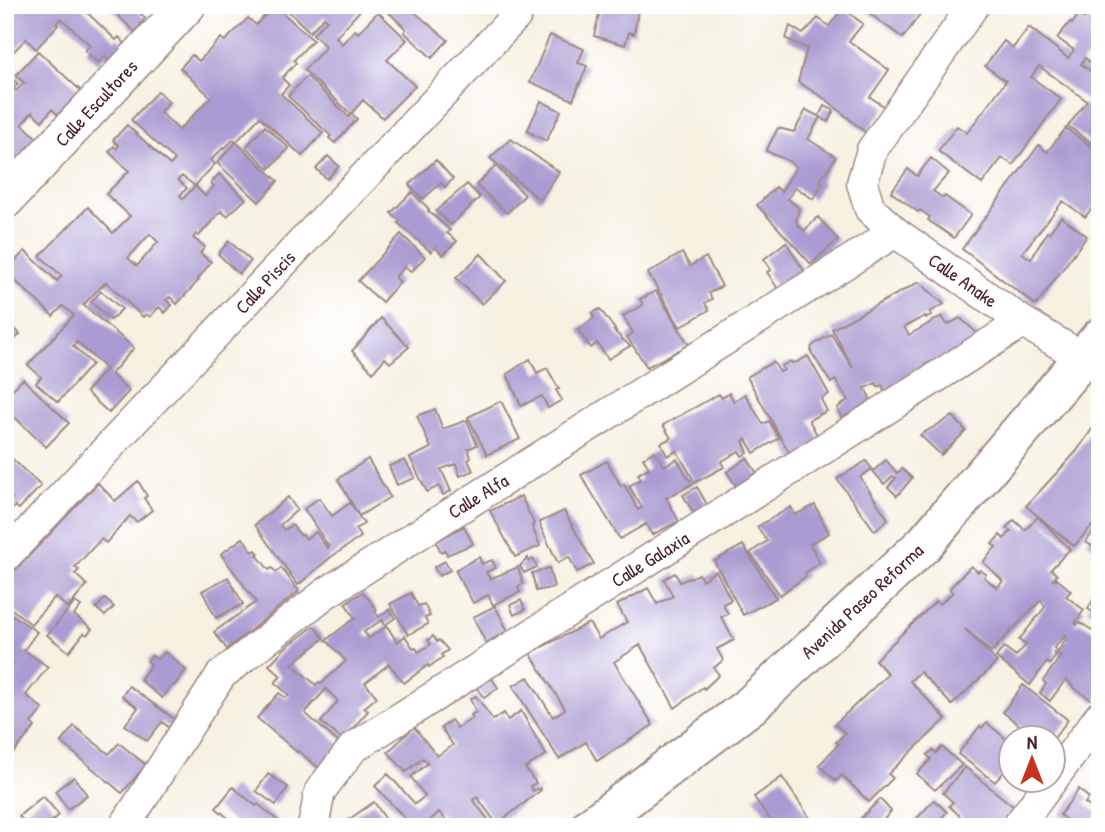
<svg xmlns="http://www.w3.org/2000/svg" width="1105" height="832" font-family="'Patrick Hand',sans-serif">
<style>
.building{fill:#aa9bd2;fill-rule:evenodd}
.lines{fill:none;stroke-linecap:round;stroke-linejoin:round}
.minor-casing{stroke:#a08886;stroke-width:33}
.tertiary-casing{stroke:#a08886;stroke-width:40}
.secondary-casing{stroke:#a08886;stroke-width:42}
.minor{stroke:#fff;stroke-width:30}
.tertiary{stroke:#fff;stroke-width:37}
.secondary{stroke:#fff;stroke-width:38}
.labels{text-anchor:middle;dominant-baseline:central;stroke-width:6;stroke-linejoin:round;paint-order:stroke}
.street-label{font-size:19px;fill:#4a1f2b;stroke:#fff}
</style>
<rect width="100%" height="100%" fill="#fff"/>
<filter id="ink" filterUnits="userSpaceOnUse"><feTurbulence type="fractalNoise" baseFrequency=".0143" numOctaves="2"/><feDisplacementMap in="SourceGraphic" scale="14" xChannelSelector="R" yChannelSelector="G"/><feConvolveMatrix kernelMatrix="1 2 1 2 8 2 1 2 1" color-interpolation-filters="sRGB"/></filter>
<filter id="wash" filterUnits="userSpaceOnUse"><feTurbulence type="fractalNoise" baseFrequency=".00686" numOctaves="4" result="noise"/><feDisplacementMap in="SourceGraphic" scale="28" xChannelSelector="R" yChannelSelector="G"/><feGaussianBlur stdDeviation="1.57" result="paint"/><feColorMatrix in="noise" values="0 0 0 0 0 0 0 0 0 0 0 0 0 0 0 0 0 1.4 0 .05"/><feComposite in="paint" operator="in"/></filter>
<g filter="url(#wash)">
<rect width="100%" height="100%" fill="#f6f1e1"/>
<g id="blocks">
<path class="building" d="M5,5H79L116,40L119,37L125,44L109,61L105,56L98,63L85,51L90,45L61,18L56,24L58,25L36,49L26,39L5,60Z
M107,5H132L145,18L135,32Z
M274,5L313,40L294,60L296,63L282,78L289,85L281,94L323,133L302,156L260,117L236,142L233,140L224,149L223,148L211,160L215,164L195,186L182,176L178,180L187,188L180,195L183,199L195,186L205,196L214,186L211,183L219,174L246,199L227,216L221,211L199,236L196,234L193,238L205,247L200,253L211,262L198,279L199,280L177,304L170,297L166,300L172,305L165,313L159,307L150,317L146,314L143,317L106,282L83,305L134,348L111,374L129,391L109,413L86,392L106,369L77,342L73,346L92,364L58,402L36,383L41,377L28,365L74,315L63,306L53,316L5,271L25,251L57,281L62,276L40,256L88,207L113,233L130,216L106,194L129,171L109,152L114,146L117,149L119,146L113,140L127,125L170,165L175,160L131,120L158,91L169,102L160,112L179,130L211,97L180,68L192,55L199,61L221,38L225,41L248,18L256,25ZM150,234L158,242L137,266L128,258Z
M282,5H365L336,37L342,44L355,30L358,33L378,12L407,40L387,60L415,86L383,118L363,100L351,114L304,70L326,47L313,34L327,20L324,17L310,32Z
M381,5H406L448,40L432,58L404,32L406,29Z
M617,5H639L634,34L629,32L625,45L594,36L601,6L616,9Z
M858,5H910L921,13L903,38Z
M1091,5H1100V63L1097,67L1085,58L1081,64L1093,73L1097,67L1100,69V149L1068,126L1087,101L1039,66L1031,77L1061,99L1013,165L1002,158L982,184L938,151L957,126L967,133L1006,81L985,66L1004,41L1013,48L1029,27L1068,58L1074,50L1057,38L1070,22L1072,24L1079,14L1084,18Z
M843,8L863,24L849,41L889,70L870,97L885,107L866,133L827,100L798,82L807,48L786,39L790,26L803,34L818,18L829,26Z
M550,35L584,49L578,63L587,66L573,100L530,82Z
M38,51L81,91L58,115L52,109L42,121L32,112L22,124L37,138L15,162L7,155L5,157V111L14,117L5,109V83L9,78L13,83L15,81L18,84L13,89L16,91L24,83L16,75Z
M307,76L349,117L352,114L357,119L335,143L329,138L331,136L288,96Z
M541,101L561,111L546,141L527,131Z
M824,106L834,110L828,122L819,116Z
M806,110L820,117L808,139L836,157L820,181L823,183L813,199L795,187L788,199L799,208L796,222L804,231L818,217L838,240L811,264L757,205L776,187L781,192L796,167L789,161L766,151L778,128L794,132Z
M265,126L289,148L269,169L246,147Z
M1066,128L1100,153L1094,162L1100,168V181L1095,187L1100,190V199L1085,217L1063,201L1022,253L1031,259L1047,232L1049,233L1061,217L1087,236L1036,305L962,249L1039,145L1047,152Z
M511,139L559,172L540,200L490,158Z
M236,142L278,181L259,202L217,163Z
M328,156L339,166L327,179L316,169Z
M931,158L949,173L933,191L943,198L945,196L971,215L954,238L928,220L930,217L920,210L918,212L891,192L908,169L917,176Z
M436,160L453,179L445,187L441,183L423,199L409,185Z
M496,166L525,195L507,213L476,185Z
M467,184L480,197L451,225L436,211Z
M412,192L429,209L428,211L450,230L447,233L457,241L443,255L435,247L431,252L398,223L400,221L391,213Z
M401,234L425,257L411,272L405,266L395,277L400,282L382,302L358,281Z
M229,241L251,261L239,274L218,254Z
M786,242L807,276L778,289L767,272L771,270L764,259Z
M682,253L690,266L706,257L722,286L709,293L712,299L705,303L709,310L680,327L648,273Z
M481,254L506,281L482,304L456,278Z
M919,282L944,304L930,312L932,316L926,318L925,316L904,327L909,335L942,316L947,325L960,318L985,340L938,363L936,359L925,365L931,375L891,403L882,385L878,387L876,383L865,388L874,406L844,423L837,408L848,400L835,380L831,383L811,352L812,346L831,334L853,368L832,329Z
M101,291L122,309L111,320L91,302Z
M656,291L689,345L647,367L627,337L633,333L623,316L643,305L640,299Z
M600,309L616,331H614L630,346L608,359L597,343L591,348L578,330L594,318L592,313Z
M381,318L409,347L390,363L385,358L373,372L352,351Z
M5,320L20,334L5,350Z
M808,356L829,394L821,399L827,411L809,420L823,446L795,463L747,377L773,362L780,372L784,370L781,366L791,361L792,363L797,362Z
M530,359L537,373L547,368L559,389L556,390L562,400L548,408L542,396L521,406L507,374Z
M23,379L69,423L46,447L5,408V397Z
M729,393L734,401L745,394L763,424L769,421L779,438L754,453L746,439L743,441L748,453L742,456L739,451L721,462L724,467L666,498L679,521L652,535L646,524L620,539L581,475L607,461L621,486L624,484L638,510L642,508L629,486L641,479L638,474L649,468L643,458L655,451L664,466L677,459L690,481L693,479L677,451L667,456L661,443L671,438L663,425L719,394L722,398Z
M501,401L520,439L487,455L468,417Z
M435,409L443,429L467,420L477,445L468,449L471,458L468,460L473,471L460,476L456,464L441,469L451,491L443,495L439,486L427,492L410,458L431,448L417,416Z
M953,416L966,431L941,455L920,435Z
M1097,422L1100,424V517L1074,546L1026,506L1076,452Z
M5,452L41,486L19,509L15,506L7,516L5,496L9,500L12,498L5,492Z
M747,458L764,484L744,499L727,472Z
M368,459L390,497L359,516L338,479Z
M405,460L415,478L397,485L389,466Z
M886,460L897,473L902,469L912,478L897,496L888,487L896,478L893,476L884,484L873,471Z
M866,461L872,469L860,477L888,519L875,531L837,479Z
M138,481L147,496L144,498L152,510L137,522L130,516L106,543L101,539L75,567L79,570L75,574L87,585L68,608L55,597L31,624L5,604V581L98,483L115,501Z
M697,487L708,506L694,514L683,495Z
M521,496L534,524L532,526L540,546L515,557L490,511Z
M288,497L297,510L280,525L284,530L292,525L301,536L303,535L306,539L316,532L327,548L329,547L304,509L319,498L332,516L350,503L364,524L355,529L361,537L331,557L298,585L255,525Z
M815,505L829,533L810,544L820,563L805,573L806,576L780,595L750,553L767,541L757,527L791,507L795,515Z
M564,511L594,564L577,572L569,557L558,563L541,528L540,522Z
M1038,517L1070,549L1051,569L1057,575L1052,581L1056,578L1071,591L1066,596L1084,610L1075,623L1077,625L1079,622L1100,635V695L1095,702L1074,688L1066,679L1050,701L1040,693L1046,684L1043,681L1061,656L1057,653L1067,638L1065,636L1054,648L1056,649L1054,653L1056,655L1050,664L1047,662L1030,685L996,657L1004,647L1016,656L1026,645L1019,640L1045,607L1041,600L991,652L965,629L997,662L952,705L920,672L910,681L946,719L888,774L893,778L869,802L842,775L836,781L819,765L839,744L836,742L845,733L835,724L888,674L875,660L936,601L940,604L953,592L949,589L971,566L978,572L980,570L986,574L984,577L997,588L1003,581L983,562L996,547L992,544L1000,535L1004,539L1011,531L1006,528L1014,520L1025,530Z
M1100,522V552L1086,542Z
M464,526L473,544L447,555L445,550L441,552L436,542Z
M243,538L253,552L256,550L259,554L257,555L269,570L272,568L276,572L281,568L299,591L227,649L214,632L256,602L221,554Z
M743,545L776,598L743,615L714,561Z
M479,557L482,564L492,560L496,568L486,572L490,579L518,567L523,584L518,587L520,592L493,605L488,595L473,603L455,570Z
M528,558L529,562L533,559L537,567L524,573L520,566Z
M445,561L450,570L439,576L434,567Z
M549,568L554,587L536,591L532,573Z
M716,571L731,600L723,604L728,614L721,617L734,640L717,649L723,660L714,668L719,675L704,689L703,687L675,708L640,645L614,662L653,725L597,761L586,742L559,759L513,686L528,677L553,717L565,709L530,653L589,623L599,639L627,622L617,605L648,588L657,604L673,596L664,579L675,573L680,582L699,574L702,580Z
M228,577L243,604L216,618L202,591Z
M1100,587V617L1088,609Z
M363,592L377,610L375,612L379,617L390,609L395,618L385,625L382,620L364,632L369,638L387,626L397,642L405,636L413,648L415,647L419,652L431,644L428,640L433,636L437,642L439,640L448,650L441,655L443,657L429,667L428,665L404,683L389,664L365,683L377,697L364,708L368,711L343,740L321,722L338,701L326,689L305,713L340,744L321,770L298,751L297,752L257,718L279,693L286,698L289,695L275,683L281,676L269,665L285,648L314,626L324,638L292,664L316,685L319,682L321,684L346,661L326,640L355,618L345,603Z
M411,593L418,606L424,604L430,616L425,618L428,624L408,635L390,604Z
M105,599L114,607L105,616L96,608Z
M521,600L525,610L514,615L510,605Z
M75,602L81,606L74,615L92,629L87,635L84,633L69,652L47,635Z
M495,606L508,631L486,643L473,617Z
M13,615L37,632L24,650L48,667L26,695L43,709L31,723L35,727L14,752L5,744V664L10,668L13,664L5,658V626Z
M165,652L186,670L174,686L172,685L162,698L140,680L151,664L147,661L152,656L157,659Z
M491,677L498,688L484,698L476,687Z
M1023,685L1068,720L1054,738H1035L1003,712Z
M129,686L177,721L171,729L162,722L147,741L125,725L138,708L122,696Z
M476,696L493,720L504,713L508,720L521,711L546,755L525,768L536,783L530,786L533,791L540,788L541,790L497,824L477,797L473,800L494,827H452L439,812L423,827H413L375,786L388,774L415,804L425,796L411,777L428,763L423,758L406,772L388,752L414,727L437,756L453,745L441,728L451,720L457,728L473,718L471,715L476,712L470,699Z
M987,723L1010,742V765L995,782L958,754L980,726L982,728Z
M74,726L109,754L119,743L146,765L122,793L61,742Z
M942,747L962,765L935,790L917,774L931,759L927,755L933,750L936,753Z
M965,767L1015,808L999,827H972L949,806L953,802L943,793Z
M268,774L288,787L276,805L256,791Z
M74,777L87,795L68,809L55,791Z
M782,777L816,827H775L754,797Z
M233,787L256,806L258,804L281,823L277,827H239L216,808Z
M1079,789L1089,798L1085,803L1095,811L1100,806V827H1075L1060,815Z
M43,796L59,815L46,827H28L19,816Z
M880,799L891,811L878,827H866L859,820Z
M934,800L947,812L935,825L937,827H909Z
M374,802L391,827H347L344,823Z"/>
</g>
</g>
<g filter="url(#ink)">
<use href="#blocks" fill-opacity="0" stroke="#a08886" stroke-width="2"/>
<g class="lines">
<defs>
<path id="minor" d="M974,5L872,150L862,183L870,209L895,232L1023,322L1085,359
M5,557L516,16L520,5
M124,827L221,675L326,593L895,232
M313,827L320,791L353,748L1023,322
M1017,827L1100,716"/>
<path id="tertiary" d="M5,200L187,5"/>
<path id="secondary" d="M590,827L751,705L924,544L1100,338"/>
</defs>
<use href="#minor" class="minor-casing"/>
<use href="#tertiary" class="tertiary-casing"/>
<use href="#secondary" class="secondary-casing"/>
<use href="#minor" class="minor"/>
<use href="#tertiary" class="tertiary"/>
<use href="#secondary" class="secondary"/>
</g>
</g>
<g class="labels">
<g class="street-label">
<text transform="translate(96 103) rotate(-47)">Calle Escultores</text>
<text transform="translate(963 280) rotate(35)">Calle Anake</text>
<text transform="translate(265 282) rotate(-47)">Calle Piscis</text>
<text transform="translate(478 496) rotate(-32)">Calle Alfa</text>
<text transform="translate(650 559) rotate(-32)">Calle Galaxia</text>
<text transform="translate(862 601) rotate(-43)">Avenida Paseo Reforma</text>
</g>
</g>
<rect width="1105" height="832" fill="none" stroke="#fff" stroke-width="28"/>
<g transform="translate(1032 759)"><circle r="33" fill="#ffffff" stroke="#b7a5aa" stroke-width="2"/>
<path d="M0-5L12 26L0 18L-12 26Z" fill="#c8321e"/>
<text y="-10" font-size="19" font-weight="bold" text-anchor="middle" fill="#4a1f2b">N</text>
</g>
</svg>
